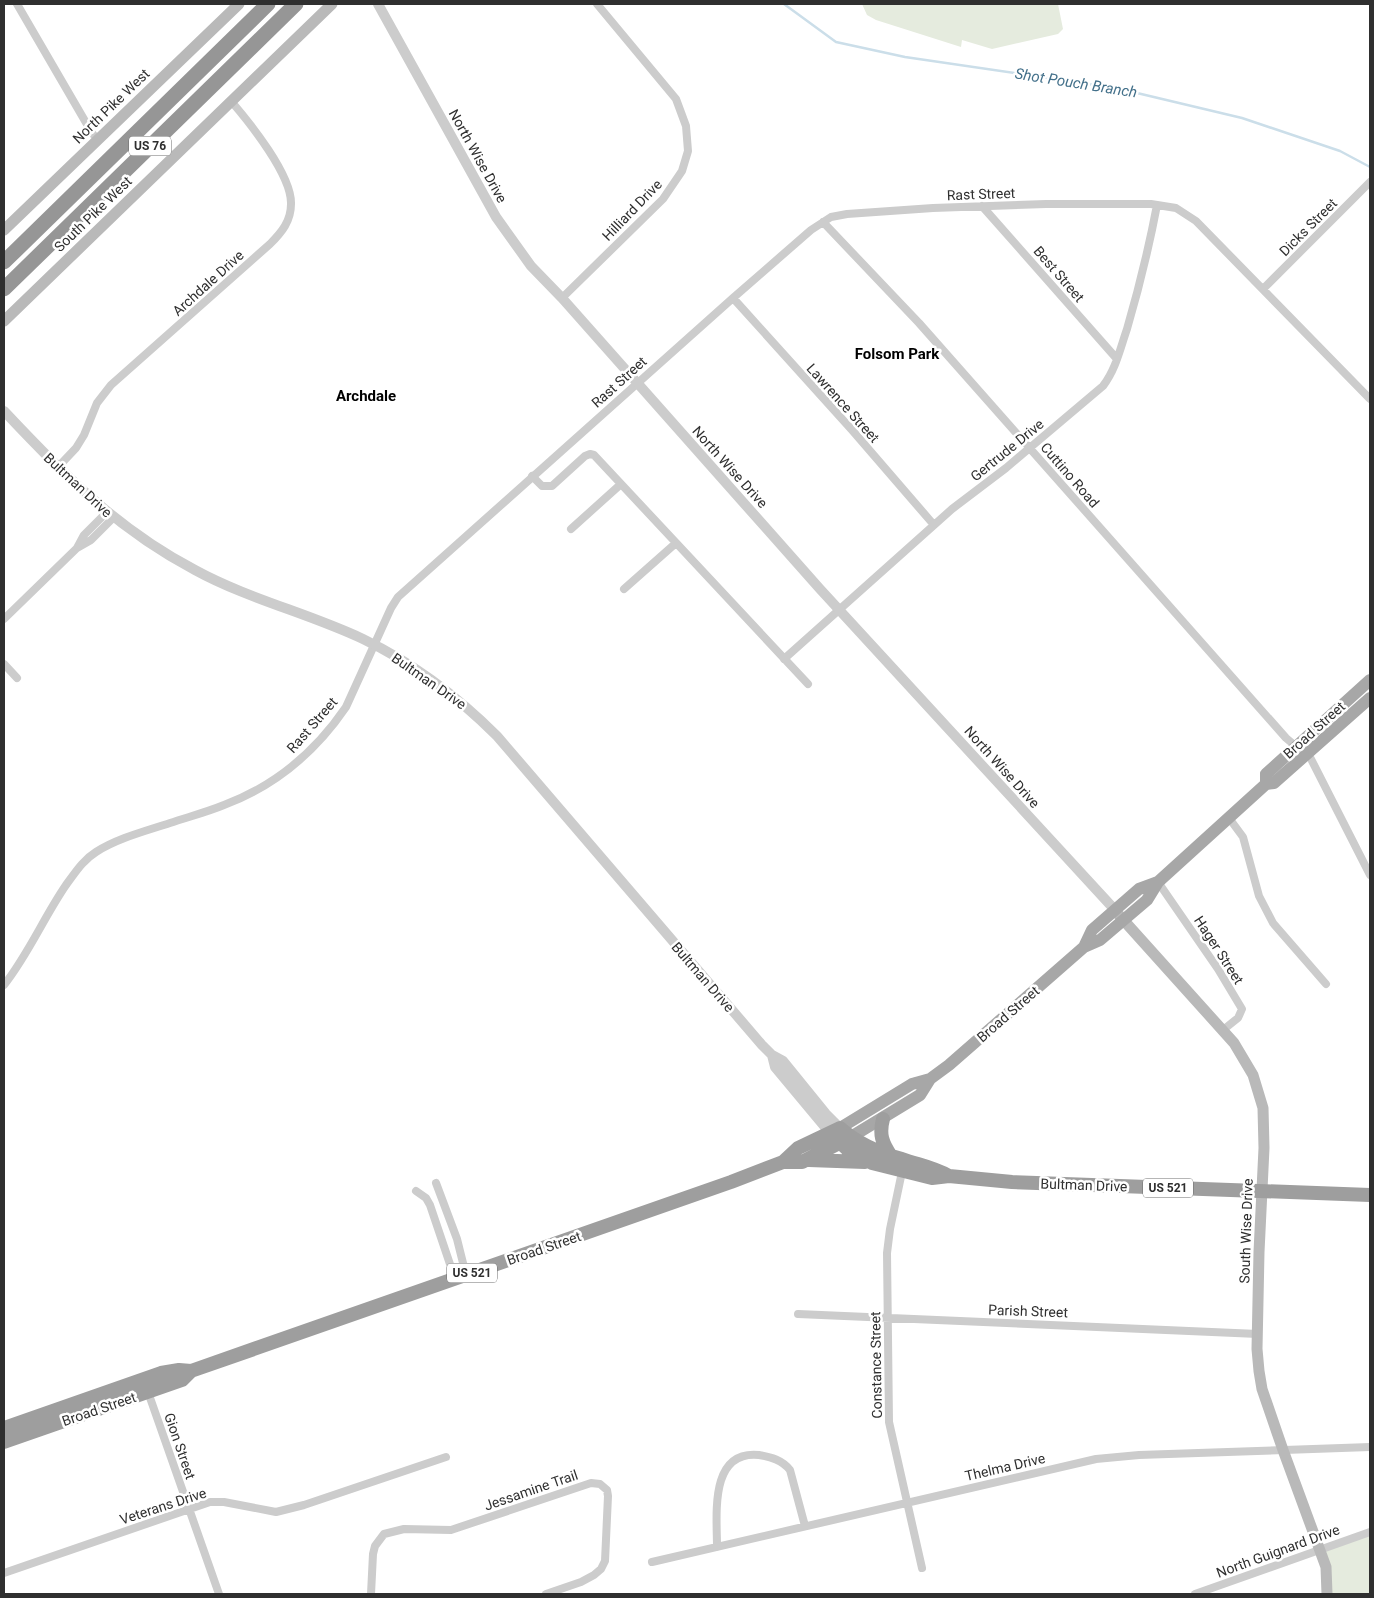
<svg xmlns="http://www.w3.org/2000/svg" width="1374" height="1598" font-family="Roboto,sans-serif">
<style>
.green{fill:#e5ebde}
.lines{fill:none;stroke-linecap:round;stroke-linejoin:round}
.stream{stroke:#cbdee9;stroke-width:2.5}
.minor{stroke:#ccc;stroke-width:8}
.tertiary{stroke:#ccc;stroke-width:10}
.secondary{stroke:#b9b9b9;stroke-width:11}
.primary{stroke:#a7a7a7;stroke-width:12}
.trunk{stroke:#9e9e9e;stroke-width:14}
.motorway{stroke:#969696;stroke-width:15}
.labels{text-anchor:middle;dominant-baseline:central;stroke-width:5;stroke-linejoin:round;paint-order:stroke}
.shield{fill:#fff;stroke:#6d6d6d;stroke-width:1}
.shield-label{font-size:12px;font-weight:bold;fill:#2f2f2f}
.street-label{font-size:14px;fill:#2f2f2f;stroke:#fff}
.water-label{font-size:15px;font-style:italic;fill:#43708a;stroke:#fff}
.neighbourhood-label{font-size:15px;font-weight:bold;fill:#000;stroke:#fff}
</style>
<rect width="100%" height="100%" fill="#fff"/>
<path class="green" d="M862,4H1058L1063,29L1058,34L992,49L962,40L961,47L876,20L867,15Z
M1370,1531V1594H1327L1320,1549Z"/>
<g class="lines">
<path class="stream" d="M784,4L836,42L905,57L1116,88L1242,118L1340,151L1370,167"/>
<path class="minor" d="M17,4L92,133L98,140
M982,206L1117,359
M823,222L919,323L1286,738L1311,759L1370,875
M1263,289L1370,182
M562,298L663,199L682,171L688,151L686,126L676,99L597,4
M733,298L852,430L934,525
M58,467L76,448L84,435L97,403L111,385L270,244C282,232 291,221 291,204C292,175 249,122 231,101
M532,476L542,486H552L585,456L590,454L594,455L808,684
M107,512L84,535L77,548L91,540L113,518
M571,529L621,484
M624,589L676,543
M4,619L77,548
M784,659L952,509L1006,468L1103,386C1116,369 1120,349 1127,329C1139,288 1149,247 1157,205
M4,664L17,678
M1229,818L1243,837L1259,896L1273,923L1326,984
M1158,882L1218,969L1242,1009L1238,1018L1223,1030
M4,985C28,955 44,917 66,885C75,873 83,860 96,852C118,838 146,831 170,823C188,817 207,812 224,805C275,786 316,751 346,707L391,608L398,597L733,298L811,230L831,217L847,214L933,208L1046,204H1151L1176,208L1196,221L1370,399
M903,1167L890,1229L887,1253L889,1422L922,1568
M436,1183L457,1239L466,1275
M416,1191L426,1198L430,1205L455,1279
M798,1314L1258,1334
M148,1392L219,1594
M717,1547C717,1515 709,1450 759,1455C771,1457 782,1460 790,1470L805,1526
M652,1562L1096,1459L1139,1455L1370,1447
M4,1573L210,1502H224L276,1512L304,1505L446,1457
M371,1594L373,1554L375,1546L384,1534L404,1529L451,1530L591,1483L600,1484L607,1490L608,1496L605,1561L601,1569L594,1575L581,1582L546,1594
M1195,1594L1370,1532"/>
<path class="tertiary" d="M378,4L496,217L531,266L562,298L820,589L1115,910
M4,411C64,475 117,529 195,570C248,599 308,613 363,639C413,663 458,697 497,736L762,1045L772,1055L783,1061L826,1114L840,1128
M772,1055L775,1067L830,1133"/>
<path class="secondary" d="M4,230L239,4
M4,321L332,4
M1118,914L1234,1043L1253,1075L1263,1108L1264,1148L1259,1252L1257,1349L1259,1371L1262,1389L1283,1450L1326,1567L1327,1594"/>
<path class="primary" d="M1266,784V774L1370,680
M1084,947L1100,940L1147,900L1158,882L1266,784L1274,783L1370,698
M840,1128L912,1084L930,1079L949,1065L1084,947L1092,930L1139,889L1158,882
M851,1137L920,1095L930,1079"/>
<path class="trunk" d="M883,1119C879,1134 882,1143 891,1156
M830,1133L847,1149L872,1163L932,1178L949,1176L1012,1182L1370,1195
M809,1160L865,1162
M783,1162H802L847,1139
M4,1428L161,1373L179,1370L191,1371L731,1182L783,1162L798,1148L840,1128C858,1144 879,1153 902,1159C919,1165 933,1167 949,1176
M4,1442L182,1380L191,1371"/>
<path class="motorway" d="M4,262L268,4
M4,289L296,4"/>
</g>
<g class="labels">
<g class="shield">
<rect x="129" y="136.5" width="42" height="19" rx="4"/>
<rect x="1143" y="1178.5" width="50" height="19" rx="4"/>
<rect x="447" y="1263.5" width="50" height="19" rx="4"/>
</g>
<g class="shield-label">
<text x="150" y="146">US 76</text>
<text x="1168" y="1188">US 521</text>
<text x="472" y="1273">US 521</text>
</g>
<g class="street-label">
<text transform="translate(111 106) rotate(-44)">North Pike West</text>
<text transform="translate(478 156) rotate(61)">North Wise Drive</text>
<text transform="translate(981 194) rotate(-2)">Rast Street</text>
<text transform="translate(632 210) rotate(-46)">Hilliard Drive</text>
<text transform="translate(93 214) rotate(-44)">South Pike West</text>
<text transform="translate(1308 227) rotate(-45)">Dicks Street</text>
<text transform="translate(1059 274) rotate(49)">Best Street</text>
<text transform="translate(208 283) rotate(-42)">Archdale Drive</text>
<text transform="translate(619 382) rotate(-42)">Rast Street</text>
<text transform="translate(843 403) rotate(48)">Lawrence Street</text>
<text transform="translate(1007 450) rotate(-39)">Gertrude Drive</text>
<text transform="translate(730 467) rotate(48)">North Wise Drive</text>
<text transform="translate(1070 475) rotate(49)">Cuttino Road</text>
<text transform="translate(78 485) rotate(43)">Bultman Drive</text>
<text transform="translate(429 681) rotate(35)">Bultman Drive</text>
<text transform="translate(312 725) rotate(-49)">Rast Street</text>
<text transform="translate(1314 730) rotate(-42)">Broad Street</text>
<text transform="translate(1002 767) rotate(48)">North Wise Drive</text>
<text transform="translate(1219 950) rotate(57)">Hager Street</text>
<text transform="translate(703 977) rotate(49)">Bultman Drive</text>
<text transform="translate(1008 1014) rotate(-41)">Broad Street</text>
<text transform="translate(1084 1185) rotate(2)">Bultman Drive</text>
<text transform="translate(1246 1231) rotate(-88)">South Wise Drive</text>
<text transform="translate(544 1248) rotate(-19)">Broad Street</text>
<text transform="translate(1028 1311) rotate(2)">Parish Street</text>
<text transform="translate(876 1365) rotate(-91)">Constance Street</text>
<text transform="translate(99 1409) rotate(-19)">Broad Street</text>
<text transform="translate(180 1446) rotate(71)">Gion Street</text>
<text transform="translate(1005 1467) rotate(-13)">Thelma Drive</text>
<text transform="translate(531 1490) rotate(-19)">Jessamine Trail</text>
<text transform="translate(163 1506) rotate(-18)">Veterans Drive</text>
<text transform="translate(1278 1551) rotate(-20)">North Guignard Drive</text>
</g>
<g class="water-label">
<text transform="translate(1076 83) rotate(9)">Shot Pouch Branch</text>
</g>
<g class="neighbourhood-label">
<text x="897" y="354">Folsom Park</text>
<text x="366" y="396">Archdale</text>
</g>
</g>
<rect width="1374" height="1598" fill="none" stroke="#2f2f2f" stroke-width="10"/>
</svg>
